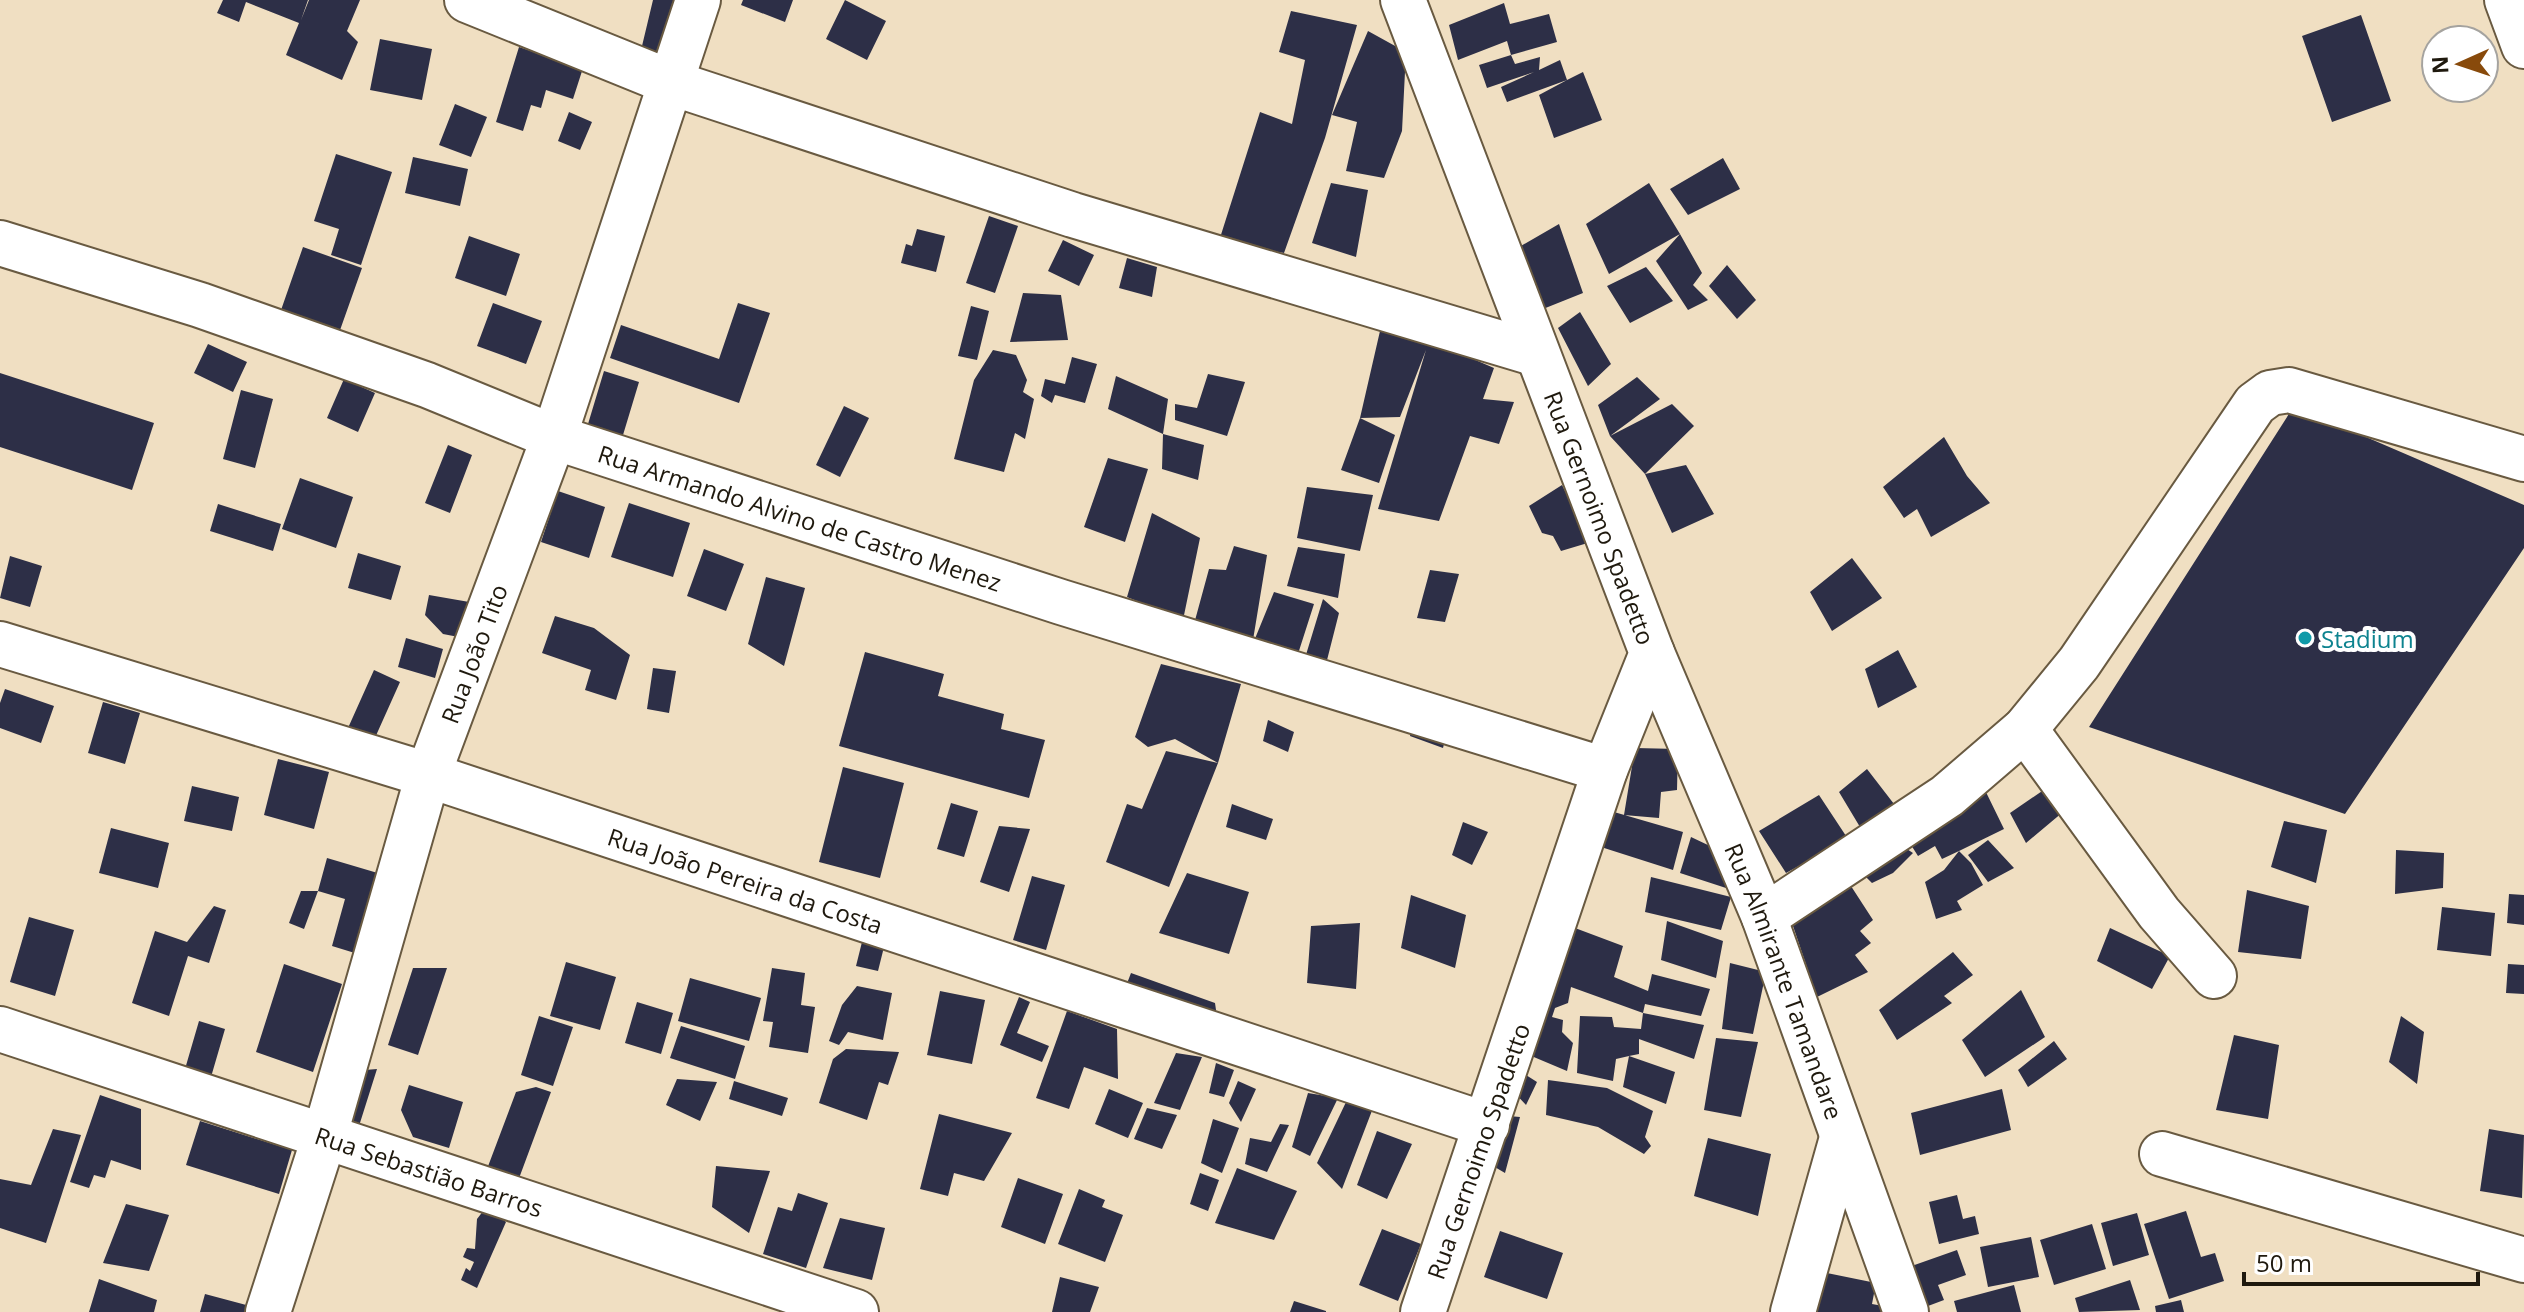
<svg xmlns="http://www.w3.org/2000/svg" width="2524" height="1312" font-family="'Open Sans',sans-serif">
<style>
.building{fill:#2d2f47}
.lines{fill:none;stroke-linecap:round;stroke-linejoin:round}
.minor-casing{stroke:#695a41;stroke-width:48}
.minor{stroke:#fff;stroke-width:44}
.culture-dot{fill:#0f9aa8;stroke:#fff;stroke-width:3}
.labels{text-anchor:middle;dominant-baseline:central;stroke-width:8;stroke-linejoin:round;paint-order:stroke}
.street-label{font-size:24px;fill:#1f190e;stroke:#fff}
.culture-label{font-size:24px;fill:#0d838f;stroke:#fff;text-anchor:start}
</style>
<rect width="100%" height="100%" fill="#f0dfc2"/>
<path class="building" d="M223,0H308L301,20L309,0H360L347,31L358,42L342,80L286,55L299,23L246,2L239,22L217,13Z
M653,0H678L664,60L642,46Z
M743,0H793L785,22L741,5Z
M845,0L886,21L867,60L826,39Z
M1504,3L1510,24L1549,14L1557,42L1511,55L1507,41L1458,60L1449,25Z
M1291,11L1357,25L1325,138L1284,253L1219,241L1260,112L1292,124L1305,60L1279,52Z
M2361,15L2391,101L2332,122L2302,36Z
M1368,31L1406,52L1402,131L1384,178L1346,171L1357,122L1332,115Z
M380,39L432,49L422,100L370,90Z
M519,47L583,68L573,99L546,90L541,108L531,105L523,131L496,122Z
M1511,55L1515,64L1540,57L1539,70L1560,60L1567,80L1583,72L1602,120L1554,138L1539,95L1567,80L1507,102L1501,87L1534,72L1487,88L1479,65Z
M455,104L487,117L471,157L439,145Z
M569,112L592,122L580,150L558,141Z
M336,154L392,172L361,265L331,255L339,229L314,221Z
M413,157L468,169L460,206L405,193Z
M1723,158L1740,189L1688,215L1670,189Z
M1331,183L1368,190L1356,257L1312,243Z
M1649,183L1680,234L1609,274L1586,224Z
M989,216L1018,226L995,293L966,283Z
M1559,224L1583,293L1543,309L1519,247Z
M917,229L945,236L936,272L901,263L906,244L912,246Z
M1680,234L1702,273L1693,285L1708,300L1688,310L1656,261Z
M469,236L520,254L506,296L455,278Z
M1063,240L1094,255L1079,286L1048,271Z
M303,247L362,268L339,333L280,313Z
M1127,258L1157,267L1152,297L1119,288Z
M1727,265L1756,300L1737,319L1709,286Z
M1646,267L1673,301L1630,323L1607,286Z
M1023,293L1061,295L1068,340L1010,342Z
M493,303L542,321L526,364L477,346Z
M738,303L770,313L739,403L610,358L621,325L719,359Z
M971,306L989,311L977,360L958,356Z
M1580,312L1611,364L1588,386L1558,328Z
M1380,331L1429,340L1494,368L1483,399L1514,402L1499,444L1470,436L1439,521L1378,509L1426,350L1400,417L1360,418Z
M208,344L247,362L233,392L194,373Z
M993,350L1016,355L1027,380L1023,392L1034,399L1025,439L1015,433L1004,472L954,459L974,380Z
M1072,357L1097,364L1085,403L1055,395L1052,403L1041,396L1045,379L1065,384Z
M604,371L639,382L623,435L588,424Z
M0,373L154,423L132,490L0,447Z
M1208,374L1245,382L1227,436L1175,420V404L1197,408Z
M1116,376L1168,399L1163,434L1108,409Z
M1637,377L1660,399L1610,436L1672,404L1694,426L1645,474L1610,436L1598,405Z
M344,379L375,393L358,432L327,418Z
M241,390L273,399L255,468L223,459Z
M844,406L869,418L840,477L816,465Z
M2294,406L2524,505V548L2345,814L2089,727Z
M1360,418L1395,435L1379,483L1341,470Z
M1163,434L1204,445L1198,480L1162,469Z
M1944,437L1967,476L1990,503L1931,537L1917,509L1904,518L1883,487Z
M448,445L472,455L450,513L425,503Z
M1108,458L1148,469L1125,542L1084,527Z
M1686,465L1714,514L1672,533L1645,474Z
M300,478L353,497L336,548L282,529Z
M1562,485L1591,542L1561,551L1553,536L1542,533L1529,506Z
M1307,487L1373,495L1360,551L1297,538Z
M558,491L605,507L589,558L541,542Z
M629,503L690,523L673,577L611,557Z
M218,504L281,524L273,551L210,531Z
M1152,513L1200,538L1183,620L1127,597Z
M1234,546L1267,555L1252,646L1274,592L1314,604L1297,657L1252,646L1194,624L1209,569L1226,570Z
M1298,547L1345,554L1338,598L1287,586Z
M704,549L744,564L726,611L687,596Z
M358,553L401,566L391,600L348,588Z
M10,556L42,566L30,607L0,598Z
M1852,558L1882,598L1832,631L1810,592Z
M1430,570L1459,574L1445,622L1417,618Z
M766,577L805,588L784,666L748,644Z
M429,595L475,603L469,639L443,634L425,615Z
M1323,599L1339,613L1326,664L1305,658Z
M555,616L594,628L630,655L616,700L585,690L591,670L542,653Z
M406,638L443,649L435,678L398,667Z
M1898,650L1917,687L1878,708L1865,669Z
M865,652L944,674L938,696L1004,714L1001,729L1045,740L1029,798L839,746Z
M1161,664L1241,684L1218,763L1175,739L1148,747L1135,737Z
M653,668L676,671L669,713L647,709Z
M374,670L400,682L374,740L348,728Z
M5,689L54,706L41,743L0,728V703Z
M103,702L140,713L125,764L88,753Z
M1268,720L1294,732L1288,752L1263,741Z
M1412,726L1446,736L1443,748L1410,736Z
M1635,748L1678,749L1677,790L1661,792L1659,818L1624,815Z
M1166,751L1218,763L1169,887L1106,862L1127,804L1142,809Z
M278,759L329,772L314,829L264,815Z
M843,767L904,783L880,878L819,862Z
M1867,769L1894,804L1860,827L1839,792Z
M192,786L239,797L232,831L184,821Z
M1983,786L2004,829L1959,851L1971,863L1983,885L1957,901L1962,910L1936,919L1925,882L1944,870L1959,851L1942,859L1935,846L1918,856L1906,837Z
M2048,787L2063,812L2026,843L2010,813Z
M1819,795L1848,839L1786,873L1759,831Z
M951,803L978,811L964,857L937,849Z
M1232,804L1273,819L1266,840L1226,827Z
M1614,812L1683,832L1673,870L1601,847Z
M2284,821L2327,830L2316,883L2271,867Z
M1463,822L1488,832L1472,865L1452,855Z
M999,826L1030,829L1009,892L980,882Z
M111,828L169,843L158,888L99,873Z
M1691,837L1729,855L1726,888L1680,873Z
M1988,840L2014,868L1988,882L1968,855Z
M1896,842L1913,853L1893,873L1872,883L1859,870Z
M2396,850L2444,853L2443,888L2395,894Z
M327,858L381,874L358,954L332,946L345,899L318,891Z
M1187,873L1249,892L1229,954L1159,933Z
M1032,876L1065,885L1046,950L1013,940Z
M1651,877L1731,897L1721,930L1645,912Z
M1849,883L1873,920L1860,931L1871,943L1855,955L1868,972L1817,997L1793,926Z
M2247,890L2309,906L2301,959L2238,952Z
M301,891H318L304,929L289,923Z
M2509,894L2524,895V925L2507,923Z
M1411,895L1466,915L1455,968L1401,948Z
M214,906L226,910L209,963L188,956L169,1016L132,1003L155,931L187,942Z
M2442,907L2495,913L2491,956L2437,950Z
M29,917L74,930L55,996L10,982Z
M1667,921L1723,941L1716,978L1661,960Z
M1360,923L1356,989L1307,983L1311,926Z
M1567,925L1623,946L1614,977L1648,991L1652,974L1710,989L1701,1016L1645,1004L1643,1013L1571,987L1568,1003L1555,1008L1552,1017L1563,1020L1562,1032L1573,1043L1567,1071L1529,1055Z
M2110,928L2170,956L2152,989L2097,961Z
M862,942L884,947L878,971L856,966Z
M1953,952L1973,975L1944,996L1952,1003L1897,1040L1879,1010Z
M566,962L616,977L600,1030L550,1016Z
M1730,963L1766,972L1753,1034L1722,1029Z
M284,964L342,984L313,1072L256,1052Z
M2508,964L2524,965V994L2506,993Z
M413,968H447L418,1055L388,1045Z
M772,968L805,973L801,1005L815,1007L808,1053L769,1047L773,1022L763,1021Z
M1131,973L1215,1003L1217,1017L1126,986Z
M690,978L761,998L749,1041L678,1021Z
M857,986L892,993L883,1040L848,1032L839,1045L829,1041L842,1005Z
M2021,990L2045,1037L1985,1077L1962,1040Z
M940,991L985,1000L972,1064L927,1055Z
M1019,997L1030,1002L1017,1033L1049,1046L1042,1062L1000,1045Z
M637,1002L673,1013L661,1054L625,1043Z
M1067,1011L1117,1029L1118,1079L1084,1067L1069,1109L1036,1098Z
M1643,1013L1704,1025L1694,1059L1639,1039V1054L1629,1056L1675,1072L1666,1104L1623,1087L1629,1056L1616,1059L1613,1081L1577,1073L1580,1016L1612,1017L1614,1027L1641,1029Z
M539,1016L573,1027L553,1086L521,1075Z
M2401,1016L2424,1032L2417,1084L2389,1062Z
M199,1021L225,1029L211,1077L185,1069Z
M681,1026L745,1046L735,1079L670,1058Z
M2234,1035L2279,1045L2268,1119L2216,1110Z
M1716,1038L1758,1042L1741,1117L1704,1110Z
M2054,1041L2067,1059L2028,1087L2018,1070Z
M846,1049L899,1052L888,1085L879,1082L867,1120L819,1103L833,1059Z
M1176,1053L1202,1057L1180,1110L1154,1103Z
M1216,1063L1234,1070L1224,1097L1209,1093Z
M1515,1068L1537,1082L1526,1105L1512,1090Z
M377,1069L359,1126L351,1118L365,1070Z
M677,1079L717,1082L700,1121L666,1105Z
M1548,1080L1607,1088L1653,1111L1645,1137L1651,1146L1644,1154L1598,1127L1546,1115Z
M734,1081L788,1098L782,1116L729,1099Z
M1238,1081L1256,1089L1241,1122L1229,1103Z
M409,1085L463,1102L449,1148L413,1137L401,1110Z
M536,1087L551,1092L518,1181L487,1169L516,1092Z
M1109,1089L1143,1103L1128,1138L1095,1124Z
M2002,1089L2011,1130L1920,1155L1911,1113Z
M1308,1093L1338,1098L1310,1156L1292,1147Z
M100,1095L141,1109V1170L111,1160L105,1178L94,1175L89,1188L70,1182Z
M1347,1100L1373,1108L1342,1189L1317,1163Z
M1147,1108L1177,1115L1162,1149L1134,1139Z
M939,1114L1012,1133L984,1181L954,1173L948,1196L920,1189Z
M1498,1115L1520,1117L1505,1173L1476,1156Z
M1213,1119L1239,1128L1222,1173L1201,1163Z
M200,1121L292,1150L279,1194L186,1165Z
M1280,1124L1289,1125L1267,1172L1245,1164L1250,1138L1271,1142Z
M53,1129L81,1135L46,1243L0,1228V1179L31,1185Z
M2489,1129L2524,1135L2522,1198L2480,1191Z
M1377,1131L1412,1144L1387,1199L1357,1185Z
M1708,1138L1771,1154L1758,1216L1694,1196Z
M716,1166L770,1171L749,1233L712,1207Z
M1237,1168L1297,1191L1274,1240L1215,1223Z
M1200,1173L1219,1180L1208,1211L1190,1204Z
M1018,1178L1063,1194L1045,1244L1001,1227Z
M1079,1189L1105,1200L1102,1207L1123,1215L1105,1262L1058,1244Z
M798,1193L828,1203L806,1268L763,1254L778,1207L792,1211Z
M1957,1195L1963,1219L1975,1216L1979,1234L1939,1244L1929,1202Z
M126,1204L169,1215L149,1271L103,1263Z
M487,1206L506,1222L477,1288L461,1280L466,1268L470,1271L474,1262L463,1257L467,1248L475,1249L477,1219Z
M2186,1211L2201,1257L2215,1253L2224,1281L2169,1299L2144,1224Z
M2137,1213L2149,1255L2113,1266L2101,1223Z
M840,1218L885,1228L872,1280L823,1268Z
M2092,1224L2106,1269L2054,1285L2040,1240Z
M1382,1229L1421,1244L1398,1301L1359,1285Z
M1500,1231L1563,1253L1547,1299L1484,1277Z
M2031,1237L2039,1277L1988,1287L1980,1247Z
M1957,1250L1966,1275L1938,1285L1944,1300L1920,1309L1906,1268Z
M1822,1272L1876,1283L1872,1304L1894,1308L1893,1312H1814Z
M1060,1277L1099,1287L1090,1312H1052Z
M99,1279L157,1300L154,1312H89Z
M2130,1280L2140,1310L2079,1312L2075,1298Z
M2014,1285L2021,1312H1957L1954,1301Z
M205,1294L250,1306L248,1312H200Z
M2181,1300L2184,1312H2156L2155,1306Z
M1294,1301L1326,1311V1312H1290Z"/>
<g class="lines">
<defs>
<g id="minor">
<path d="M467,0L672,83L1073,215L1537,354"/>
<path id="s1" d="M1403,0L1652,653L1605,770L1423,1312"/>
<path d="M2507,0L2524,46"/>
<path id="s2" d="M0,243L200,305L427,385L554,437L1061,602L1605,770"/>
<path id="s3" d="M0,644L428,775L1487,1125"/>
<path id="s4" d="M1652,653L1764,917L1906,1312"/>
<path d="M2025,729L2159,913L2214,976"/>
<path d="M1764,917L1947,796L2025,729L2079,663L2255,404L2270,393L2289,390L2524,459"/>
<path id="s5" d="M0,1029L856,1312"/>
<path d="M2162,1154L2524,1260"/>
<path id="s6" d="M268,1312L324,1138L428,775L554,437L698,0"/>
<path d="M1793,1312L1842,1138"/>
</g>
</defs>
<use href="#minor" class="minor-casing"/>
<use href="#minor" class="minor"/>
</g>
<circle class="culture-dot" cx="2305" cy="638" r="8"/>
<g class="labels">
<g class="street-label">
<text stroke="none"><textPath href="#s2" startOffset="846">Rua Armando Alvino de Castro Menez</textPath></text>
<text stroke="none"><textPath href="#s1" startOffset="554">Rua Gernoimo Spadetto</textPath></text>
<text stroke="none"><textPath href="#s6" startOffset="690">Rua João Tito</textPath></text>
<text stroke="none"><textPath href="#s3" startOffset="782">Rua João Pereira da Costa</textPath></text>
<text stroke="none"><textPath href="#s4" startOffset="354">Rua Almirante Tamandare</textPath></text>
<text transform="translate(1478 1151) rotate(-71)">Rua Gernoimo Spadetto</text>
<text stroke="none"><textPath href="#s5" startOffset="452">Rua Sebastião Barros</textPath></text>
</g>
<g class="culture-label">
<text x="2321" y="638">Stadium</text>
</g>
</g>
<g transform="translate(2460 64) rotate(267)"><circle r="38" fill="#ffffff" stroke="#a5a39f" stroke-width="2"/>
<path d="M0-6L14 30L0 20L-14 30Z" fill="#884a0b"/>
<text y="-12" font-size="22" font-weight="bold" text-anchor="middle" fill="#1f190e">N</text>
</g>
<path d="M2244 1272v12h234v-12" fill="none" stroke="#1f190e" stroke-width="4"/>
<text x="2256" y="1272" font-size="24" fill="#1f190e" stroke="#ffffff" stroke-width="6" paint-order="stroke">50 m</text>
</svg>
